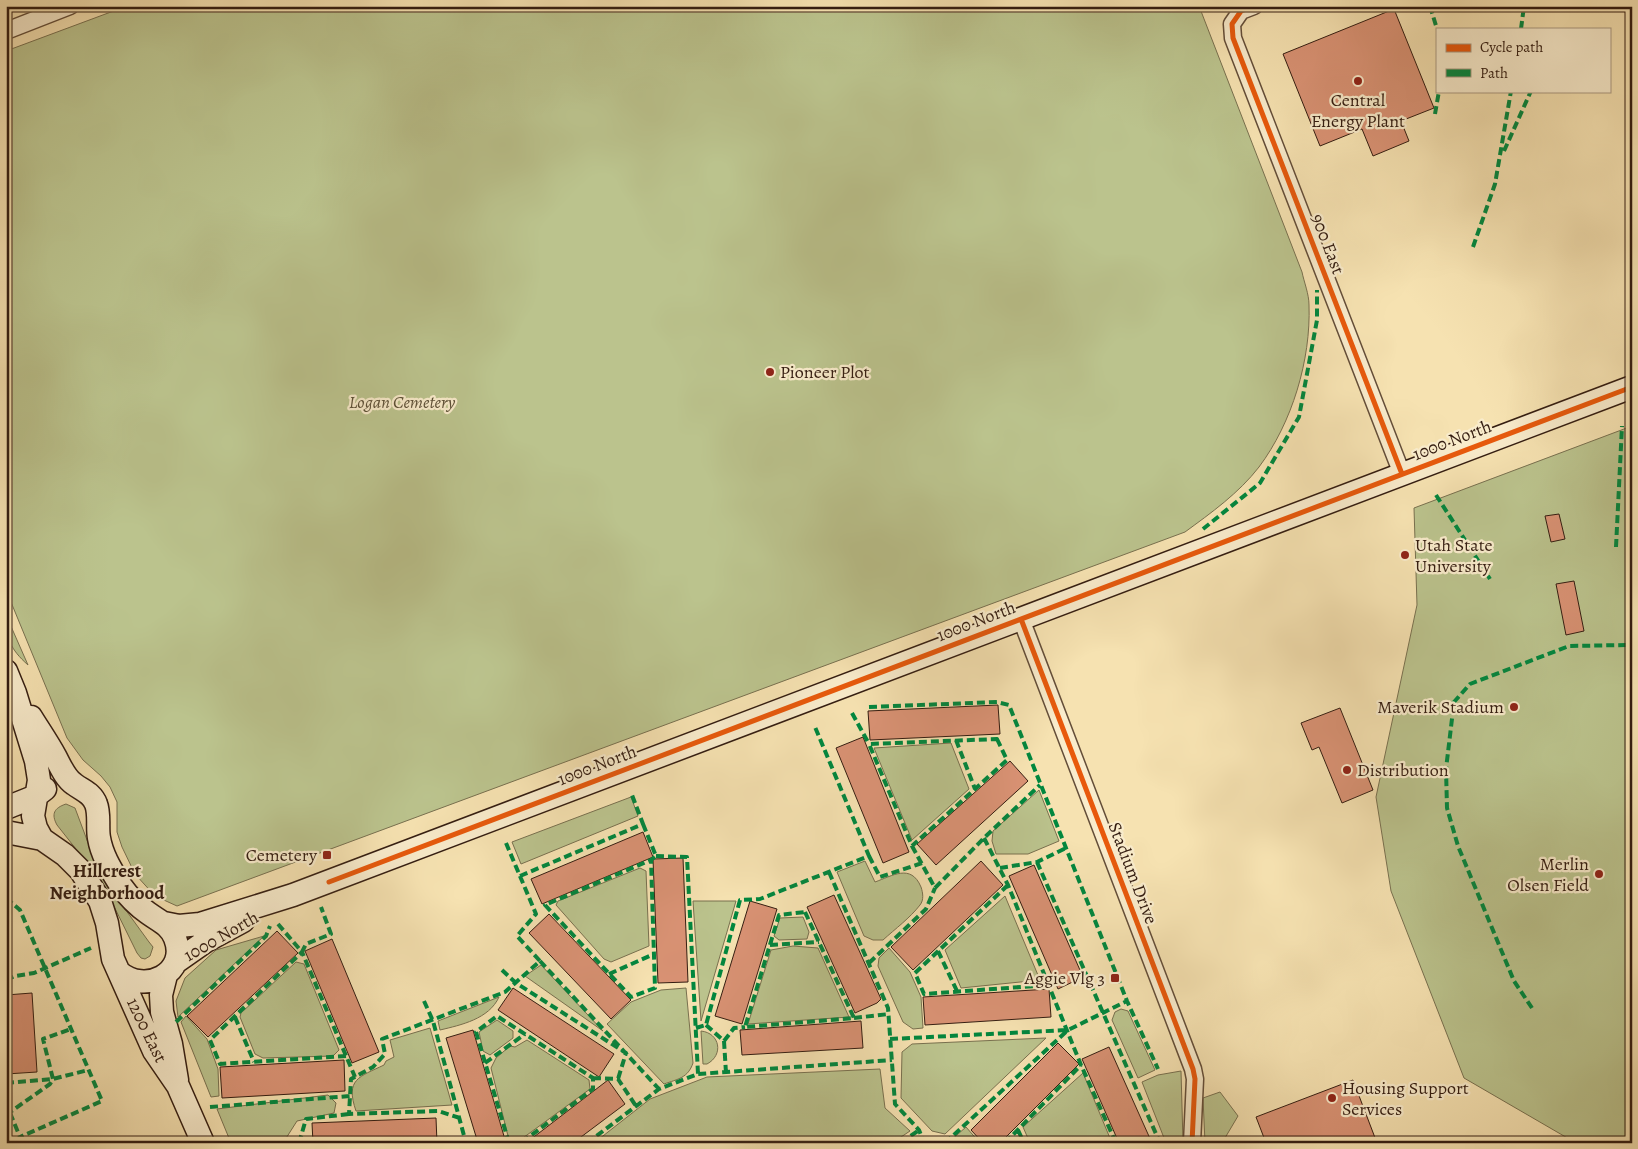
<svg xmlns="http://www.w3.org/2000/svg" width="1638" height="1149" font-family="Alegreya,serif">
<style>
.green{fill:#bbc38d;stroke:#78704f}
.building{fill:#d99274;stroke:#341d11}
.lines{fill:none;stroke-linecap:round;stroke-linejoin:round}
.street-casing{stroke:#644e39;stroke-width:19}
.secondary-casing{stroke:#341d11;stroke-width:25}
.street{stroke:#f9eccc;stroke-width:16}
.secondary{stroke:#f9eccc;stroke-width:22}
.quiet{stroke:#00873e;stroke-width:4;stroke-dasharray:8 4;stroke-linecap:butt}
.cycleway-casing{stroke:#f9eccc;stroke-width:8}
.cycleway{stroke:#e8590c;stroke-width:5}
.poi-dot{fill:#8f2418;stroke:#f9eccc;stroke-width:2}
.labels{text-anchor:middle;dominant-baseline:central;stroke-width:4.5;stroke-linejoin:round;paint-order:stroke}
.poi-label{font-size:18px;fill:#341d11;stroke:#f9eccc;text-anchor:start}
.street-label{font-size:18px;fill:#341d11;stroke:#f9eccc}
.park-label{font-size:18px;font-style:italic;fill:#5c4f36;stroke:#f9eccc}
.neighbourhood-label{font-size:19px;font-weight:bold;fill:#341d11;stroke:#f9eccc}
</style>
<rect width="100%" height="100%" fill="#f6e2b1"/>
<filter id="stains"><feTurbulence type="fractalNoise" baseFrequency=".004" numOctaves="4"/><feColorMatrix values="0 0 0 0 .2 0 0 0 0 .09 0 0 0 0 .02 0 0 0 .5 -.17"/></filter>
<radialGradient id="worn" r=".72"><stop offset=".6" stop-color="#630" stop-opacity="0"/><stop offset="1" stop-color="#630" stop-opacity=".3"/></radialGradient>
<path class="green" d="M127,6H1199L1302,272C1304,282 1309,294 1309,305C1311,360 1292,423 1259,467C1239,493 1211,513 1185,532L177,906L155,896L135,874L122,847L117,832V802L110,787L101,776L83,760L67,738L6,590V51Z
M1632,426V1143H1576L1464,1078L1391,891L1376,797L1417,605L1414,508Z
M6,615L28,665C10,649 6,638 6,615Z
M951,743L969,789L912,840L874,748Z
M1039,790L1059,841L1028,854H996L992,841L993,831Z
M631,797L638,816L521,864L512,842Z
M66,804L75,808L96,864L117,898L149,942L153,947L150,956L145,959L141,958L137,953L102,882L57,825C51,814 54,808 66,804Z
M865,861L875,882C892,876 911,863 921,887C923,893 924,900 920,905C910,918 895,929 883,940H873L864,936L837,872Z
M640,868L646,871L649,946L611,962L604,959L556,905L558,901Z
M1005,896L1040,980L961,988L945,950Z
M693,901H736L701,1021Z
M803,917L809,932L807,939L779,940L774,936L780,918Z
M264,936L178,1017L176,1001L185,978L216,950Z
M793,946L818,948L849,1017L748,1024L771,950Z
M889,948L910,972L921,997L923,1028L913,1029L903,1022L878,966L879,958Z
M296,962L304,964L339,1050L333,1056L263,1058L255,1054L240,1017L241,1013Z
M541,965L603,1031L525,976Z
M686,988L693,1063C688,1078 678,1079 664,1084L607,1024L631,1002L661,990Z
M499,997C489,1019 461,1025 440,1030L438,1021Z
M1121,1009L1128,1011L1155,1070L1138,1078L1112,1020L1115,1012Z
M186,1016L207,1039L218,1069L219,1096L211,1097L181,1022Z
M497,1020L513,1031V1038L490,1055L483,1051L479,1032Z
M430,1028L452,1105L356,1111C345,1079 359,1077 384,1065L386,1061L394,1057L390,1040Z
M701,1031C720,1033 724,1055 707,1064H703Z
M1046,1038L945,1134L932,1131L901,1098L902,1052L912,1044Z
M527,1040L589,1080L590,1089L516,1143L509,1140L491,1068L496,1058L510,1046L515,1047Z
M880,1069L885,1108L910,1131L892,1143H594L650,1099L707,1077Z
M1181,1071L1183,1143H1166L1142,1082L1158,1075Z
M1083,1073L1112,1143H1030L1023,1127Z
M1220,1092L1238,1116L1222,1143H1205L1203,1098Z
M328,1095L336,1103L334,1113L297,1121L283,1143H231L217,1109Z
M966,1127L980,1143H949V1142Z"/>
<path class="building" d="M1394,9L1434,108L1401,121L1409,141L1373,156L1362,129L1320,146L1283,54Z
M1559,514L1565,539L1551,542L1545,516Z
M1574,581L1584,631L1566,635L1556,584Z
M998,705L1000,734L870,740L868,711Z
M1340,708L1373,790L1342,803L1319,747L1312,750L1301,723Z
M863,737L909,852L883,863L836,748Z
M1010,761L1028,781L936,865L917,844Z
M643,832L653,857L542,904L531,879Z
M683,858L688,982L658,983L653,859Z
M981,861L1003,885L913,970L891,947Z
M1034,865L1083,977L1058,989L1009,876Z
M834,895L881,999L877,1003L855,1013L807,907Z
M750,901L777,909L742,1024L715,1016Z
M549,914L631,1000L611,1019L529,933Z
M277,931L298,953L208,1037L187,1016Z
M332,939L379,1052L352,1063L305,951Z
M513,988L614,1054L599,1077L498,1010Z
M1049,989L1051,1017L925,1025L923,997Z
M32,993L37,1072L6,1074V995Z
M861,1021L863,1048L742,1055L740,1030Z
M473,1030L506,1143H478L446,1038Z
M1058,1043L1079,1064L1000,1143H983L971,1130Z
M1109,1047L1152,1143H1119L1082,1059Z
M344,1060L345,1091L222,1098L220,1067Z
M608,1080L625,1104L573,1143H526Z
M1353,1080L1377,1143H1266L1256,1117Z
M436,1118L437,1143H313L312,1123Z"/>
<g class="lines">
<defs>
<path id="street" d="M1254,6L1241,11L1232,24L1233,38L1402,474
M6,31L70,6
M1021,619L1193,1069L1195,1079L1192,1143"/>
<path id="secondary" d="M6,671L15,693L36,761L39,780L33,816L36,828L42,839L65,855L81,871L100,901L107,923L113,959L154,1051L178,1086L203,1143
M31,717C39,730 48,743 55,756C60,765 65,778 74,784C83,791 92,793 96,804C100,814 97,827 99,838C102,856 112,871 121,886C128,896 138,906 148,913C159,921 170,925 175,938C189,973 145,995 119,972
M6,808L36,796L45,789
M6,832L42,839
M164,923L179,926L200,924L293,895L1632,387
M176,962L206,941L243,921
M166,975L161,995L162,1012L171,1044L177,1080"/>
</defs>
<use href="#street" class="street-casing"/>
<use href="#secondary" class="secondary-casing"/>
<use href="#street" class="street"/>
<use href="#secondary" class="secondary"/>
<path class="quiet" d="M1430,6L1437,29
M1521,29L1524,6
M1435,114L1439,91
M1504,151L1531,91
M1473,247L1495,184L1511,91
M1436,495L1490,579
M1203,529L1260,483L1299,417L1317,320V290
M1616,547L1622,426
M869,707L997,702L1009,705L1127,1001L1158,1069
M852,713L869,744
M997,739L1007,760L912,846L869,744Z
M956,740L975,789
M643,824L656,856L651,860L545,905L631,997L655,988L651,860
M984,838L1008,885L1081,1065L1116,1143
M912,846L935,888L984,838L1040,785
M656,856L687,857L698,1074
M869,856L880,877L922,863
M1037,862L1160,1143
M1000,868L1037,862L1066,848
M829,872L888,1008L895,1104L919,1130L924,1143
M520,876L643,824L632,795
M1008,885L915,973L924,994L1049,985
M6,898L20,910L102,1101L20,1137L23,1143
M805,912L854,1018L745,1027L779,915Z
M278,924L302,952L306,944L331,934L321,907
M770,945L819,942
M938,951L957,991
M540,961L659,1089
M869,963L926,909L935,888
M502,970L516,983L626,1053L618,1079
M609,974L654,954
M6,980L15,976L34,973L91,948
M424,1001L433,1021L466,1143
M1532,1008L1514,981L1458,846L1447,808L1446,769L1454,702L1470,684L1569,646L1626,645L1632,649
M235,1017L254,1062
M854,1018L889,1014
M176,1022L266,936L270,926
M706,1025L724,1041L726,1073
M696,1028L706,1025L740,900L760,899L869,856L815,727
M890,1039L1068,1030L1127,1001
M724,1041L734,1028L745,1027
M346,1056L220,1064L210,1040L302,952L355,1077
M485,1063L525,1034
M593,1078L618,1079L636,1106
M6,1083L53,1079L88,1070
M210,1107L350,1096
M10,1113L20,1137
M6,1115L50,1084L53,1079L43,1039L71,1029
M460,1118L438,1111L349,1114L351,1079L373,1067L385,1054L382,1039L505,992L540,961L517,936L536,914L506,843
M1018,1130L1024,1143
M299,1143L306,1119L349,1114
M509,1143L476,1032L497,1016L593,1078V1089L521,1143
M587,1143L659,1089L698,1074L892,1060
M901,1143L919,1130
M945,1143L1068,1030
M1005,1143L1081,1065"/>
<defs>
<path id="cycleway" d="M1254,6L1241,11L1232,24L1233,38L1402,474
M1021,619L1193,1069L1195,1079L1192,1143
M329,882L1632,387"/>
</defs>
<use href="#cycleway" class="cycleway-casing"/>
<use href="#cycleway" class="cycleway"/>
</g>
<g class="poi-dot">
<circle cx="1358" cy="81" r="5"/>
<circle cx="770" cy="372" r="5"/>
<circle cx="1405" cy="555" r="5"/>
<circle cx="1514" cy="707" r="5"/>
<circle cx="1347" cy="770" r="5"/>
<rect x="322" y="850" width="10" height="10" rx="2.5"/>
<circle cx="1599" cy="874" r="5"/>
<rect x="1110" y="973" width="10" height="10" rx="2.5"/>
<circle cx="1332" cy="1098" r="5"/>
</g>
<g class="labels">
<g class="poi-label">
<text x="1358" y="100" text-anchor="middle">Central<tspan x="1358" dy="21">Energy Plant</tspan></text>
<text x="780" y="372">Pioneer Plot</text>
<text x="1415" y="545">Utah State<tspan x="1415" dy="21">University</tspan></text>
<text x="1504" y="707" text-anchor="end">Maverik Stadium</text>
<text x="1357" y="770">Distribution</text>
<text x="317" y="855" text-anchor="end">Cemetery</text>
<text x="1589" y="864" text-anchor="end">Merlin<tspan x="1589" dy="21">Olsen Field</tspan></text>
<text x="1105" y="978" text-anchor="end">Aggie Vlg 3</text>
<text x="1342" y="1088">Housing Support<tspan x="1342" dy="21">Services</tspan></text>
</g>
<g class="street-label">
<text transform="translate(1328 244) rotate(69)">900 East</text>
<text transform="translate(1452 440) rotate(-21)">1000 North</text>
<text transform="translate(976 621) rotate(-21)">1000 North</text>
<text transform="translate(597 765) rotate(-21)">1000 North</text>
<text transform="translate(1133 873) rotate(69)">Stadium Drive</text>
<text transform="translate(221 936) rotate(-30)">1000 North</text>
<text transform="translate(147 1030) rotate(64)">1200 East</text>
</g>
<g class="park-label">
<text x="402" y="402">Logan Cemetery</text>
</g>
<g class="neighbourhood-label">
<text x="107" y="871">Hillcrest<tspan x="107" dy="22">Neighborhood</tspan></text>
</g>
</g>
<rect width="1638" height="1149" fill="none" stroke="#f6e2b1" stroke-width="25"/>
<rect x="8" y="8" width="1623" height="1134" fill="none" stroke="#341d11" stroke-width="2.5"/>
<rect x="12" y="12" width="1613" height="1124" fill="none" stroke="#341d11"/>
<rect x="1436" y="28" width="175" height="65" fill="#f9eccc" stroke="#aa9981"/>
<rect x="1446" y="44" width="25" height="8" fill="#e8590c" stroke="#aa9981"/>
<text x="1480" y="52" font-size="15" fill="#341d11">Cycle path</text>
<rect x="1446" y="69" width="25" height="8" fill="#00873e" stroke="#aa9981"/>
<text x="1480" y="78" font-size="15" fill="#341d11">Path</text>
<rect width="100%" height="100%" filter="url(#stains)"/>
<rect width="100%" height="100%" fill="url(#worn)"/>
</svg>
